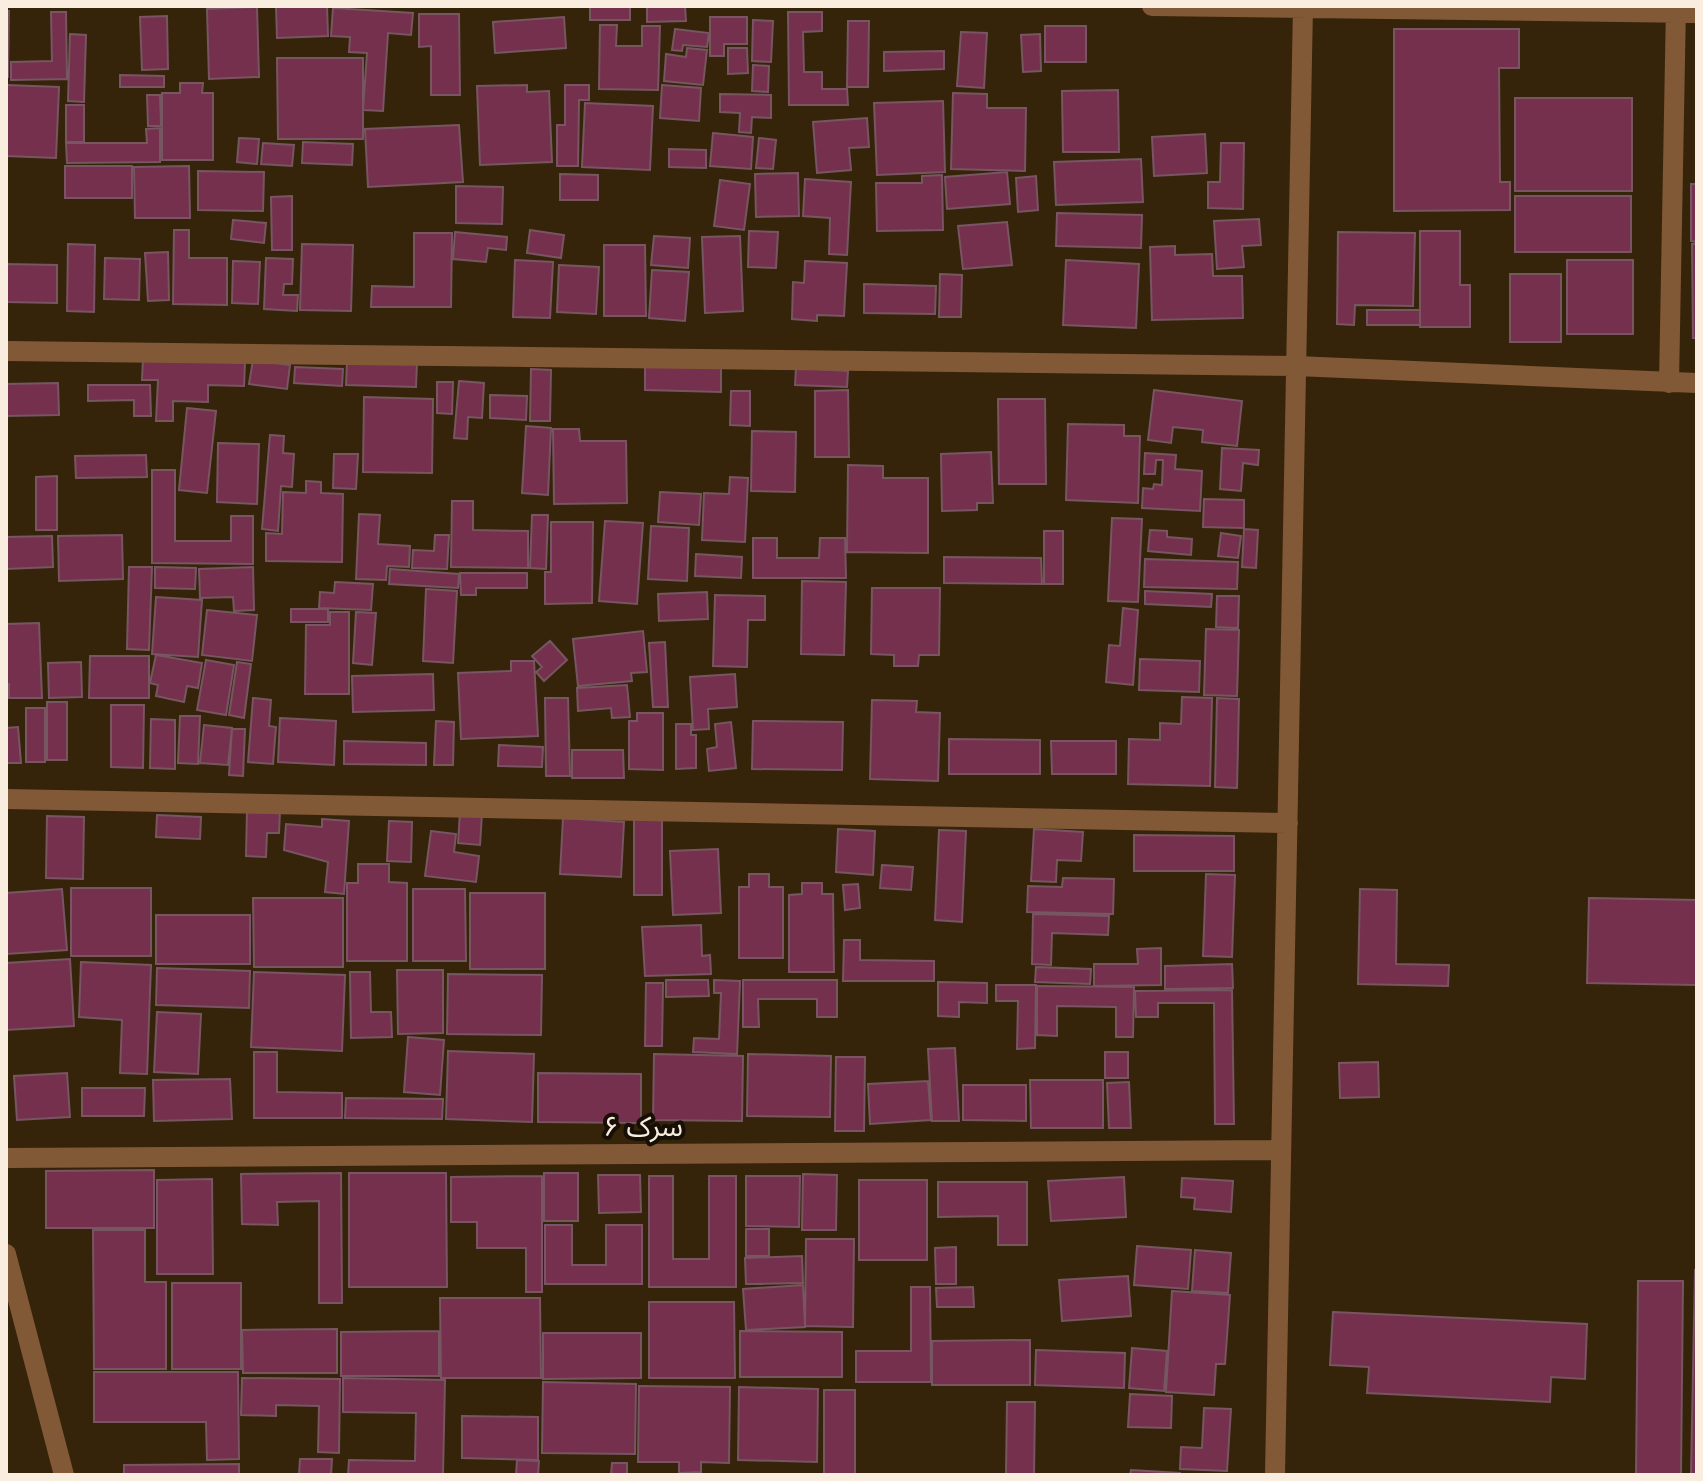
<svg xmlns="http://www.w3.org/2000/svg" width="1703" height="1481" font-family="'DM Sans','Noto Sans Arabic',sans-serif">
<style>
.building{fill:#74304c;stroke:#775561;stroke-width:2}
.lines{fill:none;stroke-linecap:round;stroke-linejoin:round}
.minor{stroke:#825937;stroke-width:20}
.labels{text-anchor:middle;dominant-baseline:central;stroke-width:8;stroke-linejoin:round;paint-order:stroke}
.street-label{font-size:28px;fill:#f8edde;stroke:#170f05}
</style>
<rect width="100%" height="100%" fill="#36240a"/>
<path class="building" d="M276,6H327L328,36L277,38Z
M590,6H630V20H590Z
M685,6L686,21L647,22V7Z
M257,7L259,77L209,79L207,9Z
M333,8L413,13L411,35L388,33L383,111L363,110L367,53L349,52L350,37L331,36Z
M6,11H9L8,77H6Z
M51,12H66L67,79L11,80V62L52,61Z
M788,12H822V31L803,32L804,72H822V89H847L848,105H789Z
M419,14H459L460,95H431V46L419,47Z
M167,16L168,69L142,70L140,17Z
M564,17L566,48L495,53L493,22Z
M710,17H747V44H724V56H710Z
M753,20L773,21L771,62L752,61Z
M848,21H869L868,87H847Z
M600,25H617L616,46H642V26H660L658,90L599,89Z
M1045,26H1086V62H1045Z
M675,29L709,33L707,47L683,45L682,51L672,50Z
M1394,29H1519V68H1499L1500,182H1510V210L1394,211Z
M961,32L987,33L984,88L957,86Z
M70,34L86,35L84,102L68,101Z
M1040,34L1041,71L1023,72L1021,35Z
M687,48L707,50L703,85L664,81L666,54L686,57Z
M728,48H747L748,73L728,74Z
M944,51V69L884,71V52Z
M277,58H363V139H278Z
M753,65L769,66L768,92L752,91Z
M120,75L164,76V87H120Z
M180,83H203L202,93H213V160H162V93H180Z
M6,85L59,87L56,158L6,156Z
M527,85V92L549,91L552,162L480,165L477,86Z
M565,85H589V100H579L578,166H557V125H565Z
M662,85L701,88L699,121L660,118Z
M1118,90L1119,152H1063L1062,91Z
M953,93L987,94V108H1026L1025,171L951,169Z
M720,94L771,95V118L752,117L751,133L739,132L740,113L720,112Z
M147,95H160L161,126H148Z
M1515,98H1632V191H1515Z
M943,101L945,172L877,175L874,103Z
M585,103L653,106L650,170L582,167Z
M66,105H84V142H66Z
M867,118L869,147L849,148L851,170L817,173L813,122Z
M459,125L463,182L368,187L365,129Z
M160,128V162L67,163L66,143H147L146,129Z
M713,133L753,137L751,169L710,166Z
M1205,134L1207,173L1154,176L1152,137Z
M239,138L259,139L257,164L237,162Z
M759,138L776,140L773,169L756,168Z
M303,142L353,144L352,165L302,163Z
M263,143L294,145L292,166L261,164Z
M1221,143H1244L1243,209L1208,208V182H1220Z
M669,149L706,150V168L669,167Z
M1141,159L1143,202L1056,205L1054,162Z
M65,166H132V198H65Z
M189,166L190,218H135L134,167Z
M198,171L264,172L263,211L198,210Z
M1007,172L1010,204L947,209L945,177Z
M798,173L799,216L756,217L755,174Z
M560,174L598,175V200H560Z
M942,175L943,230L877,231L876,183H922V176Z
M1036,176L1038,210L1018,212L1016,178Z
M805,179L851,182L847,255L829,254L830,218L803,216Z
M720,180L750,184L744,230L714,226Z
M1691,184H1697V242L1691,241Z
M456,186L503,187L502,224L456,223Z
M292,196V250H272L271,197Z
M1515,196H1631V252H1515Z
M1057,213L1142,215L1141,248L1056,246Z
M1259,219L1261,245L1242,246L1244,267L1217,269L1214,221Z
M233,220L266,223L264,243L231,239Z
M1007,222L1012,265L963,269L958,226Z
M174,230H189V258H227V305L173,304Z
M530,230L564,235L561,258L527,253Z
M749,231L778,232L776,268L748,267Z
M1420,231H1460V285H1470V327H1420Z
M455,232L507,237L506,250L488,248L486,262L453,259Z
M1338,232L1415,233L1413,306L1355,305L1354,325L1337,324Z
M414,233H452L451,307H371L372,286L414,287Z
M654,236L690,238L688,268L651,265Z
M740,236L743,311L705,313L702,237Z
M68,244L95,245L94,312L67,311Z
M302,244L353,245L351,311L300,310Z
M1692,244H1697V338H1693Z
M604,245H645L646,316H604Z
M1175,246V255L1212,254L1213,276H1242L1243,318L1152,320L1150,247Z
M168,252L169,300L148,301L145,253Z
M105,258L140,259L139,300L104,299Z
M266,258L293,259L292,284H284L283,295H298L297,311L264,309Z
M515,260L553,262L550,318L513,317Z
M1066,260L1139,264L1136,328L1063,325Z
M1567,260H1633V334H1567Z
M233,261L260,262L258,304L232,303Z
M805,261L847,263L844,316L817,315V321L792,319L793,282L804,283Z
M6,264L57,265V303L6,302Z
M559,265L599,267L596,314L557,312Z
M652,270L689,272L685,321L649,318Z
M940,274L962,275L961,317H939Z
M1510,274H1561V342H1510Z
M864,284L936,286L935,314L864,313Z
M1367,310H1420V325H1367Z
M143,359L245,363L244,386L208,385V402L173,401V421H156L158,380H142Z
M253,360L290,365L287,389L249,384Z
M347,361L417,363L416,387L346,385Z
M645,366L721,368V392L645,390Z
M295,367L343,369L342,386L294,383Z
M796,368L848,371L847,387L795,385Z
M531,369L551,370L550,421H530Z
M459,381L484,383L482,418L468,417L467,439L454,438Z
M437,382H453L452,414L437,413Z
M58,383L59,415L6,416V384Z
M88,385H150L151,416H134V400L88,401Z
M848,390L849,457H815V391Z
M1154,390L1242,401L1237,446L1202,442L1203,430L1173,427L1171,443L1148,440Z
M731,391H750V426L730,425Z
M490,395L527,396L526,420L490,418Z
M364,397L433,399L432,473L363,472Z
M998,399H1045L1046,484H999Z
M187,408L216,411L207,493L179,490Z
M1068,424L1124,425V436H1140L1138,503L1066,500Z
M526,426L551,428L548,495L522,493Z
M553,429H579L580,441H626L627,503L554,504Z
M752,431L796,432L795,492L751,491Z
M270,435L284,436L283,453L294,454L292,487L281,486L278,531L262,529Z
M218,443L259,444L257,504L217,502Z
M1222,448L1259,450L1258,465L1243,463L1241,491L1220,489Z
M991,452L993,503H977V510L942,511L941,454Z
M1145,453L1176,455L1175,469L1202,471L1200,511L1142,508L1143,488L1153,489L1154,484L1162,485L1163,460H1156L1155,474H1144Z
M334,454H358L356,489L333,488Z
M146,455L147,477L76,478L75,456Z
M848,465L883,466V478H928V553L847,552Z
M152,470H175V541H231V516H253V564L152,563Z
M57,476V530H36V477Z
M730,477L748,478L745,542L702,540L704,493L729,494Z
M306,481L321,482V493L343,494L342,562L266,561V533L282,534L283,492L306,493Z
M660,492L701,494L699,525L658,522Z
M1204,499L1244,500V528L1203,527Z
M452,501H473V530L528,531V568L451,567Z
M359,514L380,515L378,544L410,546L409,567L387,566L386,580L356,579Z
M532,515H548L546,569L530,568Z
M1112,518L1142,519L1138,602L1108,601Z
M605,521L643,523L637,604L599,601Z
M551,522H593L592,603L545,604V572H551Z
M651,526L689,528L687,581L648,579Z
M1244,529L1258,530L1256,568L1242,567Z
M1150,530L1167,531V537L1192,539L1191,555L1148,551Z
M1044,531H1063V584H1044Z
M1221,533L1241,536L1238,558L1218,556Z
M122,535L123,579L59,581L58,536Z
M435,535H449L447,569L412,568L413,550L434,551Z
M52,536L53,567L6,569V537Z
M753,538H777V558H819L820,538H845L846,578H753Z
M696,554L742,557L741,578L695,576Z
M944,557L1041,558L1042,584L944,583Z
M1145,559L1238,562L1237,589L1144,587Z
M129,567H152L149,650L127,649Z
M155,567L196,568L195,589L155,588Z
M253,567L254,610L234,611L233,597L200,598L199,569Z
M390,569L459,574L458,588L389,584Z
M460,573H527V588H476V595H461Z
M802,581L846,582L844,655L801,654Z
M335,582L373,584L371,610L319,608L320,592L334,593Z
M872,588H940L939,655H919L918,666H894V655L871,654Z
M426,589L457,591L453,663L423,661Z
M1145,591L1212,594L1211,607L1145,604Z
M707,592L708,619L659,621L658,594Z
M715,595L765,596V620H748L747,667L713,666Z
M1217,596H1239L1238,628L1216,627Z
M156,597L202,600L198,657L152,654Z
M1123,608L1138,610L1133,685L1106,682L1109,645L1120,646Z
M291,609H328V622H291Z
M207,610L257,615L252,661L202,655Z
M330,612H349V694H305L306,625H330Z
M356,612L376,613L372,665L353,663Z
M39,623L42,698H9V684H6V624Z
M1206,629L1239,630L1237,696L1204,695Z
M643,631L647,672L631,673L632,681L578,686L573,639Z
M550,641L567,660L544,681L536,672L542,667L532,656Z
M665,642L668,707H653L649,643Z
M156,655L202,663L198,688L187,686L184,702L156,696L158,685L150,683Z
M90,656H149V698H89Z
M1140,659L1200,661L1199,692L1139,690Z
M206,660L234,665L226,715L197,710Z
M511,661H534L538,736L461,739L458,673L511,671Z
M81,662L82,697L49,698L48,663Z
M237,662L251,664L244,718L229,715Z
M433,674L434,710L353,712L352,676Z
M735,674L737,707L708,709L709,729L693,730L690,677Z
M627,685L630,717L612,718L611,708L578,711L577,688Z
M1182,697L1212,698L1210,786L1128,784L1129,739L1160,740V723L1181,724Z
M253,698L271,700L269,726L276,727L273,764L248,762Z
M545,698H568L570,776H546Z
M1217,698L1239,699L1237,788L1215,787Z
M872,700L917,701L916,712L940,713L938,781L870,779Z
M47,702H67V760H47Z
M111,705H144L143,768L111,767Z
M26,708H45V762H26Z
M637,713H663V770L629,769V721H637Z
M180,716H200L198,764L178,763Z
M280,718L336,721L334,765L278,762Z
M151,719L175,720V769L150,768Z
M436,721L454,722L453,765H434Z
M753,721L843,722L842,770L752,769Z
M731,722L736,768L709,771L707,749L717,747L715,724Z
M676,724H691V735H696V768L676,769Z
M204,725L232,728L228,765L200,763Z
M18,727L21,763H6V728Z
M232,729H245L243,776L229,775Z
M949,739L1040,740V774H949Z
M344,741L426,743V765L344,764Z
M1051,741H1116V774H1052Z
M499,745L543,747L542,767L498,766Z
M572,750H623L624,778H572Z
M247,810L280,811L279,833H267L266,857L246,856Z
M460,812L482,813L480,845L458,843Z
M157,815L201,817L200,839L156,837Z
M47,816L84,817L83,879L46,878Z
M634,816H662V895H634Z
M563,818L624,822L621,877L560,874Z
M322,819L349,821L344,894L325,892L328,862L284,850L286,824L322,827Z
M389,821L412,822L411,862L387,861Z
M838,829L875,831L873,875L836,872Z
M1034,829L1083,832L1081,861L1057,860L1056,882L1031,881Z
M939,830L966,831L962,922L935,920Z
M431,831L456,834L454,852L479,856L476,882L425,876Z
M1134,835L1234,836V871H1134Z
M718,849L721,913L673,915L670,851Z
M358,864H389V882L407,883V961H347V883H358Z
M882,865L913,867L911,890L880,888Z
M749,874H769V887H783V958H739V887H749Z
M1206,874L1235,875L1232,957L1203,956Z
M1063,878L1114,879L1113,914L1027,912L1028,886L1062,887Z
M802,883H822V894H833L834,972H789V895L802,894Z
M858,884L860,908L845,910L843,885Z
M71,888H151V956H71Z
M62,889L67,950L6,954V893Z
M413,889H465L466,961H413Z
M1360,889L1397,890L1396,964L1449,965L1448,986L1358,984Z
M470,893H545V969H470Z
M253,898H343V967H254Z
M1589,898L1697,900V985L1587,983Z
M1033,914L1109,916L1108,935L1052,933L1051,965L1032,964Z
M156,915H250V964H156Z
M701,925L702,956L710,955L711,974L645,976L642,927Z
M844,940H860V960L934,961V981H843Z
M1161,948V985L1094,986V964H1138L1137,949Z
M70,959L74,1026L6,1030V963Z
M81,962L151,965L147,1074L120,1073L122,1020L79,1017Z
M1232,964L1233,988L1165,989V966Z
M1036,967L1091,969L1090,984L1035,982Z
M157,968L250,971L249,1008L156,1005Z
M397,970H443V1033L398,1034Z
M254,972L345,975L342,1051L251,1047Z
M350,972H370L371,1012H391L392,1037L351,1038Z
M448,974L542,975L541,1035L447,1034Z
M666,980H708L709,996L666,997Z
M714,980L740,981L737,1054L693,1052L694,1038L719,1039L721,993H714Z
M743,980H837V1017H817V999H758L759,1027H743Z
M938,982L987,983V1003L959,1002V1017L938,1016Z
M646,983H663L662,1046H645Z
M996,985H1036L1035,1048L1017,1049L1018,1001H996Z
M1037,986L1134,987L1133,1037H1116V1007L1057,1006V1036L1037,1035Z
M1232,990L1234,1124H1215L1214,1003H1158V1017H1136L1135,991Z
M157,1012L201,1014L198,1074L154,1072Z
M408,1037L444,1040L440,1095L404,1092Z
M955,1048L959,1121H932L928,1049Z
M448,1051L534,1054L532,1122L446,1119Z
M254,1052H277V1092L342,1093V1118H254Z
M1105,1052H1128V1078H1105Z
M654,1054L743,1056L742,1121L653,1120Z
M748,1054L831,1056L830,1117L747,1116Z
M836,1057H865L864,1131H835Z
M1378,1062L1379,1097L1340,1098L1339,1063Z
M67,1073L70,1117L17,1120L14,1076Z
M538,1073L641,1074V1123L538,1122Z
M230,1079L232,1119L154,1121L153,1080Z
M1030,1080H1103V1128H1031Z
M928,1081L931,1120L870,1124L868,1084Z
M1129,1082L1131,1128H1109L1107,1083Z
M963,1085H1026V1121L963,1120Z
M82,1088H145L144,1116H82Z
M346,1098L443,1099L442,1119L345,1118Z
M154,1170V1228H46V1171Z
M341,1173L342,1303H319V1201L277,1202L278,1225L242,1224L241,1174Z
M349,1173H446L447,1287H349Z
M544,1173H578V1221H544Z
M803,1174L837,1175L836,1230H802Z
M598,1175H640L641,1212L599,1213Z
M542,1176V1292H526V1248H477V1222H451V1177Z
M649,1176H673V1259H709V1176H736V1287H649Z
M746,1176H800L799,1227L746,1226Z
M1124,1177L1126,1217L1051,1221L1048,1181Z
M1182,1178L1233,1181L1231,1212L1194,1209L1195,1198L1181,1197Z
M212,1179L213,1274H157V1180Z
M859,1180H927V1260H859Z
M938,1182H1027V1245H998V1216L938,1217Z
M545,1225H572V1265H606V1225H642V1284H545Z
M746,1229H769V1256H746Z
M93,1230H145V1282H166V1369H94Z
M806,1239H854L853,1327L805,1326Z
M1137,1246L1191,1250L1188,1289L1134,1285Z
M956,1247V1284H936L935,1248Z
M1195,1250L1231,1253L1228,1293L1192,1291Z
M802,1256L803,1283L746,1284L745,1258Z
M1695,1270H1697V1475H1691Z
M1128,1276L1131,1316L1062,1321L1059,1280Z
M1638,1281H1683L1681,1475H1636Z
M172,1283H241V1369H172Z
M803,1285L805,1327L746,1330L743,1289Z
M911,1287H930L931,1382H856V1351H911Z
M973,1287L974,1307H937L936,1288Z
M1172,1291L1230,1295L1225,1364H1216L1214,1395L1166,1392Z
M440,1298H540L541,1378H441Z
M649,1302H734L735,1378H649Z
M1333,1312L1587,1324L1585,1379L1551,1377L1550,1402L1367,1393L1369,1367L1330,1365Z
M337,1329V1373H243L242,1330Z
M439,1331V1376H341V1332Z
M740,1331L842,1332V1377H740Z
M543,1333H641V1378L543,1379Z
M1030,1340V1385H932V1341Z
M1132,1348L1167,1351L1164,1391L1129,1388Z
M1036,1350L1125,1353L1124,1388L1035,1385Z
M94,1372H238L239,1459L207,1460L206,1422H94Z
M242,1378L340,1379L339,1453L318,1452L319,1406L276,1405V1416L241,1415Z
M343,1378L445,1380L443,1475H348L349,1460L415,1461L416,1413L343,1412Z
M543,1382L636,1384L635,1454L542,1453Z
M639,1386L730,1387L729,1463L701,1462V1472L679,1473V1462H638Z
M739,1387L818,1389L817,1462L738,1460Z
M824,1390H855V1474H824Z
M1130,1394L1172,1396L1171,1428L1128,1427Z
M1007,1402H1035L1034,1475H1006Z
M1204,1408L1231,1409L1227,1471L1180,1469L1181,1447L1202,1448Z
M462,1416L538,1417V1460L462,1458Z
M300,1459H332L331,1475H299Z
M517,1460L539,1461L538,1475H516Z
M612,1463H627V1475H611Z
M239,1464V1475H124V1465Z
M1131,1470L1180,1473V1475H1130Z"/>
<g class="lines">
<path class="minor" d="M1152,6L1697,13
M6,351L1296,366L1697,383
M1669,383L1676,6
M6,799L1288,823
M6,1158L1280,1150
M6,1254L64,1475
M1275,1475L1303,6"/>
</g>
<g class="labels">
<g class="street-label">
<text x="643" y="1126">سرک ۶</text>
</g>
</g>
<rect width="1703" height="1481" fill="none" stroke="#f8edde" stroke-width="16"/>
</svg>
